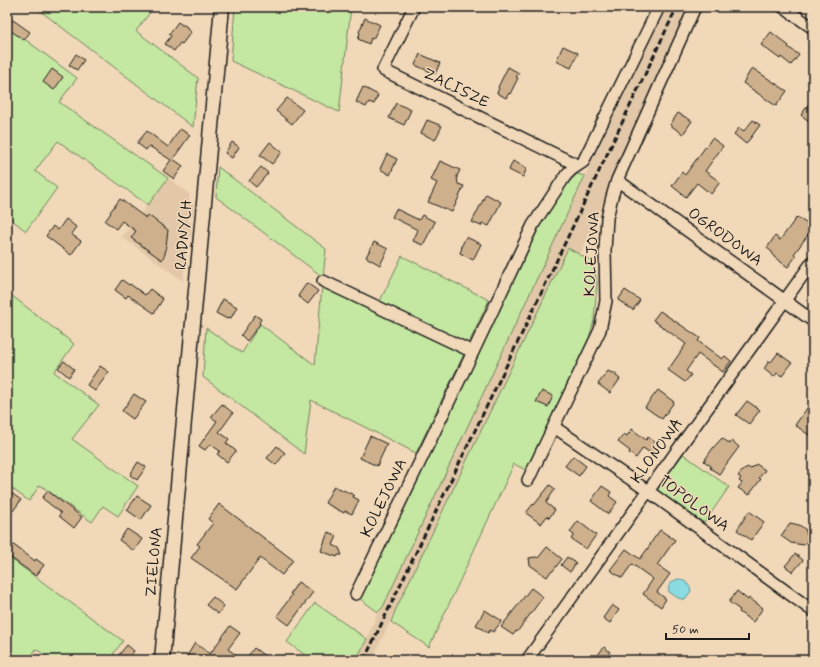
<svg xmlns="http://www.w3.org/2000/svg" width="820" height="667" font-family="Mynerve,sans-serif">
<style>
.built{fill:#e2c8a8}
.green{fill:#c4e7a1;stroke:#70825e}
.water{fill:#8adce2;stroke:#5e8f93}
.building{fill:#ceb18c;stroke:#1c1c1c}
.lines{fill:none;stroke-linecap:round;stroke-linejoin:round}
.minor-casing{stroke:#1c1c1c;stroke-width:14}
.tertiary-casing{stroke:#1c1c1c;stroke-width:17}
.minor{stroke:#f0d8b8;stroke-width:11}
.tertiary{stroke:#f0d8b8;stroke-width:14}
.rail{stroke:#1c1c1c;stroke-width:3;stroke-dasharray:6 3;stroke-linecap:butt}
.labels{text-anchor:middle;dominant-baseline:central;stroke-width:3;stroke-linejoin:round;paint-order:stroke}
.street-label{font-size:16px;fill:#1c1c1c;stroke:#f0d8b8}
</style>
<rect width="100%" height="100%" fill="#f0d8b8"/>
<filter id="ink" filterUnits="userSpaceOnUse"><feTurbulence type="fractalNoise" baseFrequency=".025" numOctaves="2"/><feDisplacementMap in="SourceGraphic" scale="8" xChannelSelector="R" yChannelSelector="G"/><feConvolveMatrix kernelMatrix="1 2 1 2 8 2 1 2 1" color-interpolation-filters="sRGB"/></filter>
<g filter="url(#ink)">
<path class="built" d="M666,7H690L580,255L567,249L372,660H356L367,639L378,612L383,607L585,176Z
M168,178L189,194V201L194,206L193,218H188V221L192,222L191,237H188L183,281L122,237L148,205Z"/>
<path class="green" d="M35,7H154L136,31L198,78L193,127Z
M235,7H351L339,112L231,61Z
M7,26L77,78L59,102L168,178L148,205L58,141L35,171L57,188L26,231L7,216Z
M218,167L326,249L323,277L216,197Z
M577,174L585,176L383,607L378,612L359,598L553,199Z
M568,248L593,262L597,283L594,320L589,338L526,470L514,464L429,647L391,622L395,611Z
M402,256L489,300L468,345L379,303Z
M322,286L464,354L416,453L311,400L304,454L203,377L206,328L242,353L260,324L315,365Z
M7,292L74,344L54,372L99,405L72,439L138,486L118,516L103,506L92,522L40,485L29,501L7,485Z
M683,454L729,487L704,523L657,490Z
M7,556L123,641L113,654L121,660H52L36,649L29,660H16L7,653Z
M315,603L367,639L356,660H312L287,642Z"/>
<path class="water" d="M678,579C684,579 690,585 691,591L685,599C679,600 674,595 669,592C667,585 672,581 678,579Z"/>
<path class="building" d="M365,18L380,25L373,39L371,38L369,44L358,39L360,33L359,32Z
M13,20L30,32L24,40L7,28Z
M178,22L182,25H184L187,27V29L191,32L182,44L180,43L174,51L165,44L171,36L169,34Z
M771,32L789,46L788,47L799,55L791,65L781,57L780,59L761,45Z
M563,46L578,53L571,68L556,61Z
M76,54L84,60L77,70L69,65Z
M420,54L440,63L435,74L415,65Z
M508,67L519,73L516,77L518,78L510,94L509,93L506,98L497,93L499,88L498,87Z
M752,68L787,91L776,106L743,83Z
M52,69L63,77L54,90L43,82Z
M363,87L378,95L374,104L369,102L366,107L356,102Z
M287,98L303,110L292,124L276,111Z
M813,98V124L801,115Z
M396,103L411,110L404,125L389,118Z
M678,113L692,121L683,134L670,125Z
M427,120L442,126L435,140L421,133Z
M753,120L760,125L746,144L734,134L739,128L744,131Z
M180,129L190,135L173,159L183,166L174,179L163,171L171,160L149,146L146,150L137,143L147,131L168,147Z
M712,138L723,146L705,171L720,182L711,194L697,183L686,197L672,186L682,172L685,175Z
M232,142L239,147L232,158L225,153Z
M270,142L282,152L272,164L260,155Z
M387,154L397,159L390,175L380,169Z
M440,161L460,170L457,176L458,184L464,186L452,212L428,202L437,183L431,180Z
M513,161L527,168L523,177L509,170Z
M261,167L268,173L256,187L249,181Z
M486,194L501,202L489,226L482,223L481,226L472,222Z
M120,199L146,218L148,215L168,230L165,254L162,260L131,238L136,231L122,221L116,229L105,221L111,213L110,212Z
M396,209L419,220L422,215L435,222L423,245L413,241L418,230L392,217Z
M797,217L813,228L794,254L796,256L788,267L774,257L772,252L767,248L775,236L780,240Z
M66,219L76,227L71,234L81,241L71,255L46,236L53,226L58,230Z
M466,237L481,244L473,260L460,253L462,248L461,247Z
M374,242L388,249L380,265L366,257Z
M122,280L129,285L130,284L145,295L150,289L163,299L154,313L128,295L126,298L115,290Z
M307,283L318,291L308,304L298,296Z
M625,290L640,300L633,310L618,300Z
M223,299L237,307L231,318L228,317L227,319L216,313Z
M660,311L700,338L698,341L722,359L725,356L731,361L723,372L698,354L686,371L691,375L685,382L668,370L686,344L653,320Z
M255,315L261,319L259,323L260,324L247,341L241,335Z
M778,353L792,363L782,376L777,373L774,377L764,369L769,361L771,362Z
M64,361L74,369L69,377L58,368Z
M100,366L109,372L95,391L87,385Z
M608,371L612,373H616V376L620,379L610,393L598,384Z
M658,390L674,402L662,419L645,407Z
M542,391L553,396L548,407L536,402Z
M134,394L146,402L133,419L122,411Z
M813,400V429L809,435L795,425Z
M747,401L760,410L749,424L736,415Z
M222,404L233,413L219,432L229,439L226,443L236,451L227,462L217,454L220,451L210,444L205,450L199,446L217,421L211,417Z
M632,429L646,440L648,437L659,445L652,454L643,448L636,458L629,453L630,451L618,442L624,434L627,436Z
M370,436L387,444L377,466L360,458Z
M722,438L730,444L732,441L739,447L719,474L710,468L711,466L704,461L713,448Z
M277,446L285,453L276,465L267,458Z
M573,456L586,466L579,476L565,466Z
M138,462L146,467L137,480L130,475Z
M756,464L765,470L759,478L761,479L749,495L738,488L742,483L739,481L741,478L738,476L743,470H744L747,467L751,469Z
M550,485L555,489L546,503L555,510L549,518L547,516L541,524L526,513L533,504L534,505Z
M334,486L354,495L353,497L359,500L352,514L345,511L344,513L325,503Z
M602,486L611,492L609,496L617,502L608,514L591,501Z
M7,490L21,500L13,511L7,507Z
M48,491L58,499L82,517L74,528L59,516L61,513L42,498Z
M137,496L151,505L141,520L127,510Z
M219,504L293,560L282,575L260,558L237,589L191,558L200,546L197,544L213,523L208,519Z
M749,511L764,522L751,540L737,530Z
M578,521L596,535L586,549L571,539L574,535L570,532Z
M790,523L799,525L805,529L807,535L810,537L804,545L791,543L781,536Z
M127,529L142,539L134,551L119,540Z
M660,530L675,540L657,565L670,574L657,592L666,599L661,607L643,594L653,579L632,564L622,578L610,570L626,549L640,559L651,544H650Z
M328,532L337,536L333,545L339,548L342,555H338L337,557L321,551Z
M7,540L35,561L36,559L44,565L36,576L7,555Z
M547,547L562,559L552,572L551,571L547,577L530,565L529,558L536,557L538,558Z
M795,554L803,560L793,572L785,566Z
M567,557L576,563L570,572L561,565Z
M298,582L313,592L289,625L277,616L292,595L290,594Z
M531,588L543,597L517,632L516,631L513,635L501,627Z
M737,591L748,600L749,598L763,608L753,622L739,612L740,610L729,602Z
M213,597L224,606L218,614L206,605Z
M612,605L619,610L610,623L603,618Z
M485,610L502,621L493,632L490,630L488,633L476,625Z
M230,626L240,633L228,649L236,655L232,660H193L187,656L195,643L210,654Z
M127,645L134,651L127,660H123L118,656Z
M604,647L610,652L604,660H594Z
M254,648L270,660H245Z"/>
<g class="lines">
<defs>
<path id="minor" d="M414,7L383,70L577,165
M783,7L813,28
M617,180L813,321
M323,281L473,352
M554,427L648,491L813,611
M528,480L600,330L606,301L605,250L607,218L612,197L617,180L695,7
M356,594L473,352L533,225L566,175L571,170L583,162L584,160L659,7
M527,660L813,261"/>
<path id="tertiary" d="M162,660L222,7"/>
</defs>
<use href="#minor" class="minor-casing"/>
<use href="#tertiary" class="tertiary-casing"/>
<use href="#minor" class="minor"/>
<use href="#tertiary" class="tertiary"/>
<path class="rail" d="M364,660L526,325L677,7"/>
</g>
</g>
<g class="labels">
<g class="street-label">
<text transform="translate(456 88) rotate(26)">ZACISZE</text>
<text transform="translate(184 235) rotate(-85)">RADNYCH</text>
<text transform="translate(725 237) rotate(36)">OGRODOWA</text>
<text transform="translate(592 254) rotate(-87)">KOLEJOWA</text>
<text transform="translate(657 451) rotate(-54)">KLONOWA</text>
<text transform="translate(384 498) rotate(-64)">KOLEJOWA</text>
<text transform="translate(694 504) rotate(36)">TOPOLOWA</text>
<text transform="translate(154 562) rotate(-85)">ZIELONA</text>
</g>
</g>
<rect width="820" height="667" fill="none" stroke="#f0d8b8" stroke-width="24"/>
<rect x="12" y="12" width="796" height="643" fill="none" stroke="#1c1c1c" stroke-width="1.5" filter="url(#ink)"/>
<path d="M666 633v6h83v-6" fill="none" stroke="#1c1c1c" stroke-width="2"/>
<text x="672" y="633" font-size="12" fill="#1c1c1c" stroke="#f0d8b8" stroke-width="3" paint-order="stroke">50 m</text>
</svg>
